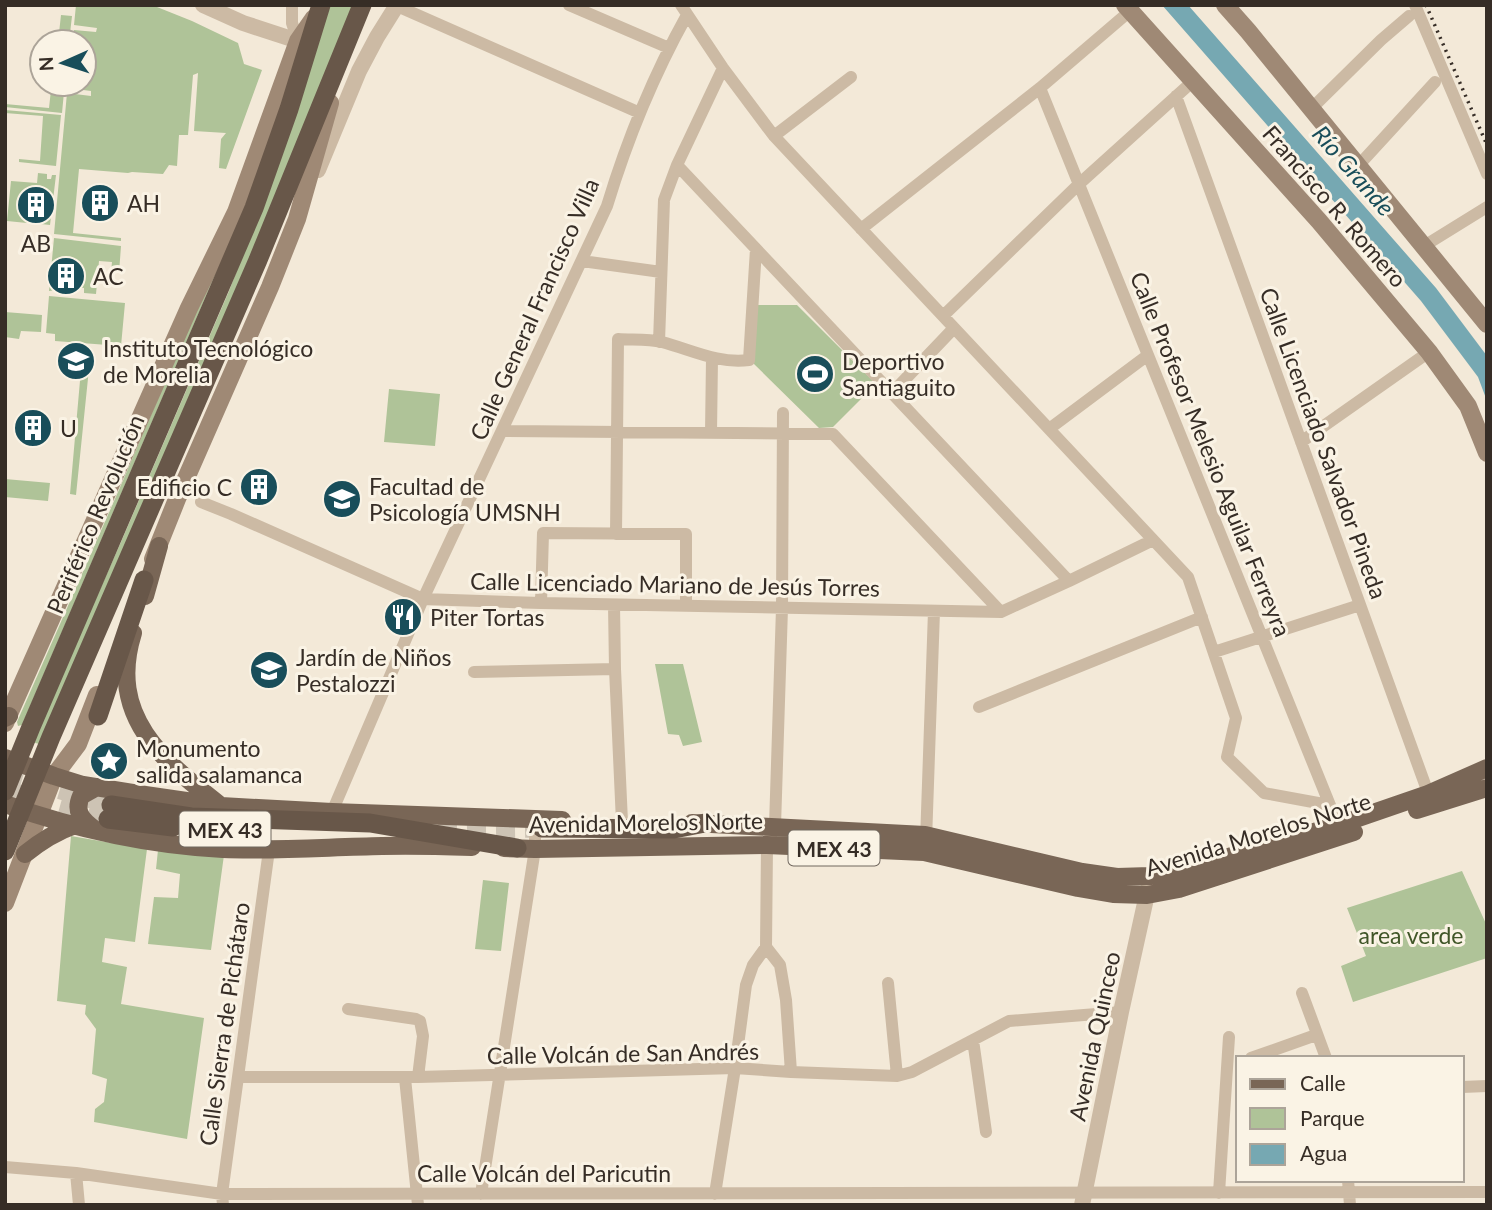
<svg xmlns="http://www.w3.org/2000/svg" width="1492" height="1210" font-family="Lato,sans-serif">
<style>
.green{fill:#afc398}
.water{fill:#76a8b2}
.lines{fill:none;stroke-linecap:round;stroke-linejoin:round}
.trunk-tunnel{stroke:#cdc3b4;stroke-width:19;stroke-dasharray:19 10;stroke-linecap:butt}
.minor{stroke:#ccbaa4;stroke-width:12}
.tertiary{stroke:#ccbaa4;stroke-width:16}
.secondary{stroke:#9f8975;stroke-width:18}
.primary{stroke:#796656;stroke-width:18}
.trunk{stroke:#685749;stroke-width:19}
.rail{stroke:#362d26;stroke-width:3.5;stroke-dasharray:2 5;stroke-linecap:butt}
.labels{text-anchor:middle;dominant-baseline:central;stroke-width:6;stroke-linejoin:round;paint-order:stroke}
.shield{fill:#faf3e5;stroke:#71685f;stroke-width:2}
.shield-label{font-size:21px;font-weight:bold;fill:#362d26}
.poi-label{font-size:23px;fill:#362d26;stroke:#faf3e5;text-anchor:start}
.street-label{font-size:23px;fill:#362d26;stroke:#faf3e5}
.park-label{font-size:23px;fill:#405628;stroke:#faf3e5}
.water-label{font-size:24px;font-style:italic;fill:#194e5a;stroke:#faf3e5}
</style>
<rect width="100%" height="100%" fill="#f3e9d8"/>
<path class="green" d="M76,5H152L192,21L238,43L244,64L262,70L226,169L219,168L221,139L226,133L194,131L198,73L193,75L188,135H179L177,166L169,165L163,174L132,172L128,173L79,169L73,233L121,238V241L54,234L67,93L91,96V91L68,88L69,84H84V42H72L74,30L96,32L97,28L74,25Z
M330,5H353L275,202L39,744L32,742L121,542L229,291L265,198Z
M61,15L72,16L69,42H58Z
M51,90L64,92L62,113L5,107V104L49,108Z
M5,110L61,115L56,166L19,162V159L40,161L43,116L5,113Z
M38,173L47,174V179H51L52,175H56L50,225L41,224L44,197L30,196L27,223L7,221L11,181L37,183Z
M236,226L22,725L18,726L17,722L118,492L186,333Z
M54,238L121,246L119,273L111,272L112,262L99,261L96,294L84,293V288L73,287L75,265L59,263L57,290L49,291Z
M49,296L125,303L121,346L55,341V334L46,333Z
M755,305H797L876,384L833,427L819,428L754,364Z
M5,312L42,315L41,332L21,331L19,339L5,337Z
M82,358L90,359L76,495L70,494Z
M389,389L440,394L435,446L384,442Z
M5,479L50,483L48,501L5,497Z
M655,664H683L702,742L683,746L679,735L668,734Z
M71,836L147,849L135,942L105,938L102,962L127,967L121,1004L204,1018L187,1139L94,1122L95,1109L104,1102L107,1079L92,1074L96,1029L85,1014L86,1005L57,1001Z
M158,850L224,855L211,950L148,944L154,897L178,898L180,874L156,869Z
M1462,871L1487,926V958L1353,1002L1341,966L1366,956L1347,908Z
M483,880L509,883L501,951L475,949Z"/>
<path class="water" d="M1162,5H1188L1436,288L1487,356V401L1478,377L1421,301Z"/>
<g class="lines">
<path class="trunk-tunnel" d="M5,771L21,778L111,805
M5,788L15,793L108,819
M438,830L542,828"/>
<path class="minor" d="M292,5V23L298,41
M569,5L669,48
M681,5L723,68L774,136L1188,577L1236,718L1227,757L1264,793L1329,805
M1415,5L1487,174
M397,6L640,113
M1040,88L1340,830
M1176,96L1431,801
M1311,109L1381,40L1409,16
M774,136L851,77
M677,165L1069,581
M1358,166L1435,82
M861,229L1040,88L1130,11
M1424,246L1487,207
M582,261L661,272
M943,316L1079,184L1192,82
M659,342L664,200L677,165L723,68
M892,393L954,328
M783,413L782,608L775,826L767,845L766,947L780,965L786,1000L791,1072
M1049,429L1148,355
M503,431L833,434L1001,612
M711,433L712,358
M1301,442L1429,352
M201,502L231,514L423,599L541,603L1001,612L1069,581L1153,540
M616,534L618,339C632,340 648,339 662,342C692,350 718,364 749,360L756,249
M541,603L543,533L686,534V606
M614,605L615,669L622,822
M1214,652L1360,605
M474,672L615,669
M979,707L1202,617
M332,812L423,599L607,206C627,140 653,76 687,15
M926,841L934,611
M888,983L897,1076
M1302,993L1326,1058
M348,1009L416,1019L420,1021L423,1036L418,1077
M973,1040L986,1132
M1251,1058L1316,1035
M238,1077H418L735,1068L791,1072L897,1076L912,1072L1009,1021L1121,1012
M405,1078L418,1205
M1462,1087L1487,1086
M5,1167L76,1173L222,1194L1487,1192
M76,1173L79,1205
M1348,1180L1350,1205
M1219,1193L1229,1037
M481,1194L535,849V819
M715,1194L735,1068L746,985L753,965L766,947
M223,1205L222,1194L269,850"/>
<path class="tertiary" d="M203,5L243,23L298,41
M318,170L359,71L377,37L397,5
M1082,1205L1121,1012L1149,885"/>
<path class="secondary" d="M1125,5L1319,221L1429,352L1468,406L1487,453
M1225,5L1248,31L1487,324
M153,559L177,499L270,287L297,219L330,103
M5,723L189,308L236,212L298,41L314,18
M5,903L54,776L78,744L97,695"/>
<path class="primary" d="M145,596L159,546
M133,633C107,716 162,760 221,806
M5,718L9,716
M5,758L54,776L83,785L145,795L221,806L332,812L562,820
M5,804C75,829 149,845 223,849C276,851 329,847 382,846C412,845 442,846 472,847
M1417,810L1487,788
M692,823L925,835L1082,872L1117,877L1150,876L1177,872L1338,825L1428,794L1487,768
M94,829C82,820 74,812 81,796L97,787
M504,848L535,849L767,845L924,852L1078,888L1113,894L1147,895L1179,889L1354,832
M25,854C41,841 55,832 75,825"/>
<path class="trunk" d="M98,716L144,580
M5,791L31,727L254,208L289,109L321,5
M111,805L191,817L370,823L517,848
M108,819L173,827
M542,828L674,829L705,823
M5,851L51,737L258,260L362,5"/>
<path class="rail" d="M1426,5L1487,145"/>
</g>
<defs>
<symbol id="building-disc" viewBox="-11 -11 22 22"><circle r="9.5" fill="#194e5a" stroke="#faf3e5"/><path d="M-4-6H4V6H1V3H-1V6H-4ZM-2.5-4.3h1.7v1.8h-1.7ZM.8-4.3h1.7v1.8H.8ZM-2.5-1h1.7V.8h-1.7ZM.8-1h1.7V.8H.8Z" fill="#fff"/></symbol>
<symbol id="university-disc" viewBox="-11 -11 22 22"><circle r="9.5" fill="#194e5a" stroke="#faf3e5"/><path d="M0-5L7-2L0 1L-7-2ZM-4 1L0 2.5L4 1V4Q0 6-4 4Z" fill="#fff"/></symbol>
<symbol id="stadium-disc" viewBox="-11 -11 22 22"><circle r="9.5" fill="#194e5a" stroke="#faf3e5"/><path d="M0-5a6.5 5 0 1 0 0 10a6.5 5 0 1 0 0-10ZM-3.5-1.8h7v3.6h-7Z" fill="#fff"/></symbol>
<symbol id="restaurant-disc" viewBox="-11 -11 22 22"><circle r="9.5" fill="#194e5a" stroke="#faf3e5"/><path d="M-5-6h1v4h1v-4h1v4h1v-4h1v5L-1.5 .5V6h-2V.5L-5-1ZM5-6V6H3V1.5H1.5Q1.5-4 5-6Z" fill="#fff"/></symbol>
<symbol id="school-disc" viewBox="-11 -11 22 22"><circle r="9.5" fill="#194e5a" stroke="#faf3e5"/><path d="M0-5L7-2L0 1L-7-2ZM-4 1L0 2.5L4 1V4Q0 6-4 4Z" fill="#fff"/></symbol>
<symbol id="sight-disc" viewBox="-11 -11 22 22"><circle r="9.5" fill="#194e5a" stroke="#faf3e5"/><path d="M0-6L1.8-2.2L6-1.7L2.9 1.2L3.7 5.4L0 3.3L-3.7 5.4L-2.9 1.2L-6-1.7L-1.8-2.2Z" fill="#fff"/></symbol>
</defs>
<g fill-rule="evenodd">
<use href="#building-disc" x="78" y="181" width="44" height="44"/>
<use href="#building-disc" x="14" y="183" width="44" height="44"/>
<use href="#building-disc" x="44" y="254" width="44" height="44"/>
<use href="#university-disc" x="54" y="339" width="44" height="44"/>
<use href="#stadium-disc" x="793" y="352" width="44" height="44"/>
<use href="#building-disc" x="11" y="406" width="44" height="44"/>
<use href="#building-disc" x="237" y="465" width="44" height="44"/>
<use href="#university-disc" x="320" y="477" width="44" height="44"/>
<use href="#restaurant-disc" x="381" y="595" width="44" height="44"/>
<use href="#school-disc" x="247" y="648" width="44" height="44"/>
<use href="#sight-disc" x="87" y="739" width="44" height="44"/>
</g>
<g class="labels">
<g class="shield">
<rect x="179.5" y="811.5" width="91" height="35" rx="5"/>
<rect x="788.5" y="830.5" width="91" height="35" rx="5"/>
</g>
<g class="shield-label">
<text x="225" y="829">MEX 43</text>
<text x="834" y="848">MEX 43</text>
</g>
<g class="poi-label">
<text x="127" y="203">AH</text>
<text x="36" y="243" text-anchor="middle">AB</text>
<text x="93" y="276">AC</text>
<text x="103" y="348">Instituto Tecnológico<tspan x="103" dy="26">de Morelia</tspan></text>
<text x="842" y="361">Deportivo<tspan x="842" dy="26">Santiaguito</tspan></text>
<text x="60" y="428">U</text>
<text x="369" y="486">Facultad de<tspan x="369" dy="26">Psicología UMSNH</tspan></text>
<text x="232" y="487" text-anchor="end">Edificio C</text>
<text x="430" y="617">Piter Tortas</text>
<text x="296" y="657">Jardín de Niños<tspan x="296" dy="26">Pestalozzi</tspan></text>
<text x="136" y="748">Monumento<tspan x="136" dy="26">salida salamanca</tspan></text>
</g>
<g class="street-label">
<text transform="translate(1335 206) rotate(49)">Francisco R. Romero</text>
<text transform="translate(534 309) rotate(-66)">Calle General Francisco Villa</text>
<text transform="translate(1324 443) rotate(70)">Calle Licenciado Salvador Pineda</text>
<text transform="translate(1211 454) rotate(68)">Calle Profesor Melesio Aguilar Ferreyra</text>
<text transform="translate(95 514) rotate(-67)">Periférico Revolución</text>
<text transform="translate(675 584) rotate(1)">Calle Licenciado Mariano de Jesús Torres</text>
<text transform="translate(646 822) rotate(-1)">Avenida Morelos Norte</text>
<text transform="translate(1258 834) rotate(-17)">Avenida Morelos Norte</text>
<text transform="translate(224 1024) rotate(-82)">Calle Sierra de Pichátaro</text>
<text transform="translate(1094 1036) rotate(-78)">Avenida Quinceo</text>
<text transform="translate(623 1053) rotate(-1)">Calle Volcán de San Andrés</text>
<text x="544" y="1173">Calle Volcán del Paricutin</text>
</g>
<g class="park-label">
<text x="1411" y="935">area verde</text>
</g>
<g class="water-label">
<text transform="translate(1354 170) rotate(49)">Río Grande</text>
</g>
</g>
<rect width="1492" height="1210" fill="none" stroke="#362d26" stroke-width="14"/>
<rect x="1236" y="1056" width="228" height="126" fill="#faf3e5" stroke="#aca499" stroke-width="2"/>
<rect x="1250" y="1079" width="35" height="10" fill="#796656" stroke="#aca499" stroke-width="2"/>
<text x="1300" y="1091" font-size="21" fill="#362d26">Calle</text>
<rect x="1250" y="1108" width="35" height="21" fill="#afc398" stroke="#aca499" stroke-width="2"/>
<text x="1300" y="1126" font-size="21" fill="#362d26">Parque</text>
<rect x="1250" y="1144" width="35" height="21" fill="#76a8b2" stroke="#aca499" stroke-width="2"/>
<text x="1300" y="1161" font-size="21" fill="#362d26">Agua</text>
<g transform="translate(63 63) rotate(267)"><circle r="33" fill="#faf3e5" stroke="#aca499" stroke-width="2"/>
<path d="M0-5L12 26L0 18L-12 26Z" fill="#194e5a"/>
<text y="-10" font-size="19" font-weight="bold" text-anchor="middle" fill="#362d26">N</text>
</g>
</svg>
